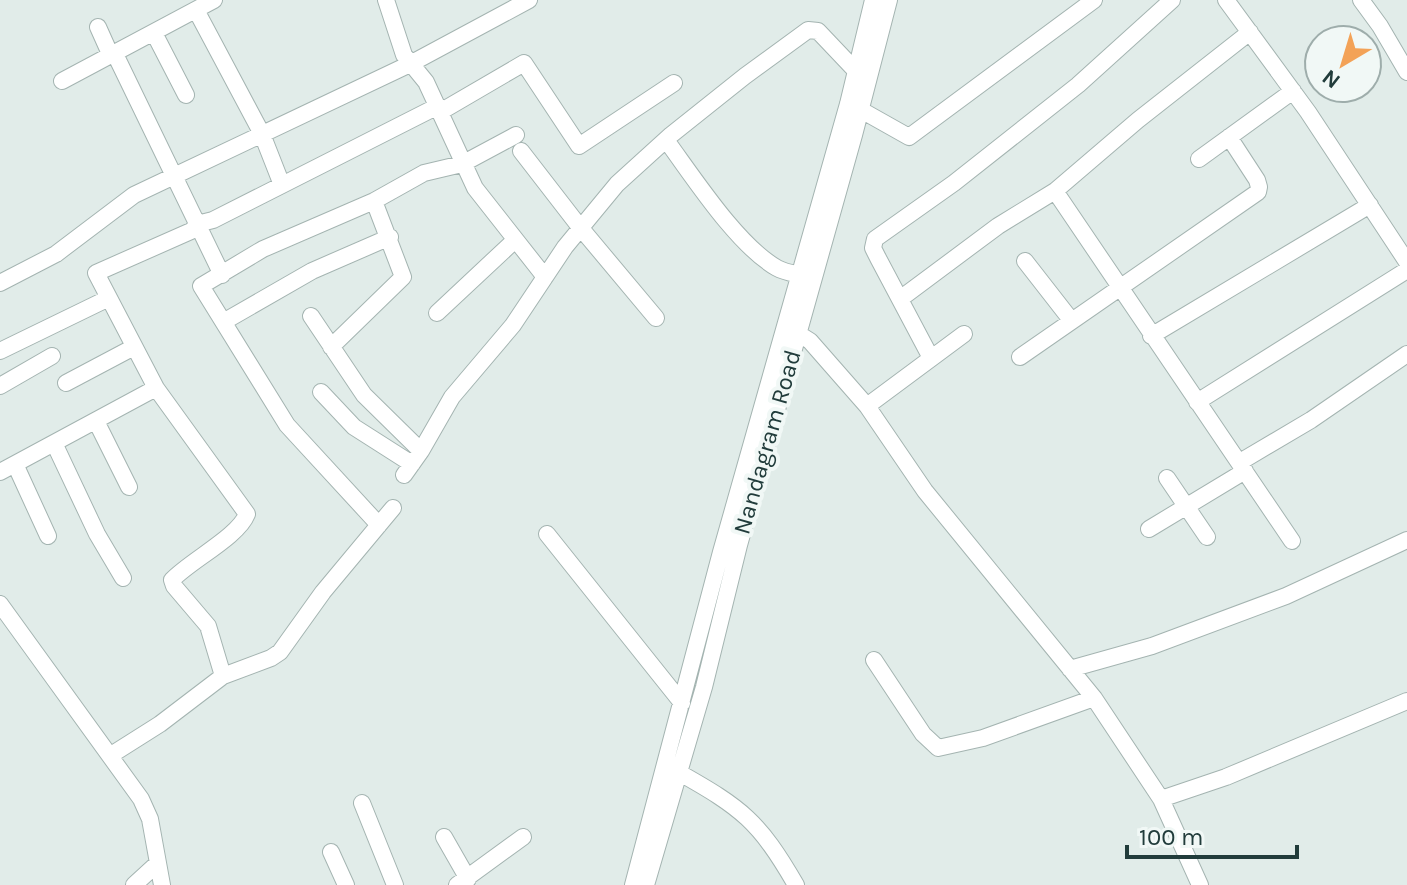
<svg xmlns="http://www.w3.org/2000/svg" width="1407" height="885" font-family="Karla,sans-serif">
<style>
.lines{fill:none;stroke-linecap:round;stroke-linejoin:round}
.minor-casing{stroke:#a4b4b1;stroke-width:18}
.minor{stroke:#fff;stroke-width:16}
.labels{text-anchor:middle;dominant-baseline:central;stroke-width:8;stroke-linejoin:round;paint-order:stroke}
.street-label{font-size:24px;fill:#213c3b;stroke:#f1f8f6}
</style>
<rect width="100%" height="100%" fill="#e1ece9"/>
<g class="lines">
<defs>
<path id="minor" d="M386,0L404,55L426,82L475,188L545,277
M1226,0L1308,112L1407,262
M1361,0L1380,26L1407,72
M196,10L262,134L282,185
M98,27L111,56
M154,33L186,95
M115,54L222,275
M62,81L214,0
M861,110L909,137L1094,0
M440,112L524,63L579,146L674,83
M666,140C694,178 737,245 777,268C786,273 798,274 808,277
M521,151L579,226L656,318
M1199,159L1293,91
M1055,191L1292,541
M1025,261L1071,320
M0,283L56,254L134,195L410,64L529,0
M900,299L998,226L1055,191L1138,120L1250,32
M437,313L515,240
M311,316L364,395L421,451
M225,321L312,271L390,237
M791,329L810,341L867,406L925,491L1094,698L1161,799L1200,885
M1151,336L1370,205
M331,347L403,277L374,201
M0,351L109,298
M1020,357L1258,192L1259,187L1257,180L1229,137
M931,358L878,258L873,248L875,239L954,183L1078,85L1172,0
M66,383L134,347
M0,386L52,356
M321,392L354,427L412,464
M1197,402L1407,270
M867,406L964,334
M96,421L129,487
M54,443L97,534L123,578
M1240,462L1311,420L1407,354
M15,464L48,536
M0,472L156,388
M404,475L421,451L452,397L513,325L565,247L617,184L671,135L745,76L808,30L818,31L855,70
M1167,478L1207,537
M379,525L287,425L201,286L263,249L374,201L424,173L462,164L516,135
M1149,529L1245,471
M547,534L682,703
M0,604L141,799L150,819L162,885
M874,660L923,734L938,748L983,738L1094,698
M1070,669L1152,646L1286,596L1407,540
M223,676L208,626L174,586L172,580C191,560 238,537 247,514L156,388L96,273L191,231L201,223L213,220L438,106
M111,755L160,724L223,676L271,658L280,652L323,592L393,508
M678,772C742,808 759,821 796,885
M1161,799L1226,777L1407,701
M362,803L395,885
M444,837L468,879
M331,852L346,885
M134,885L158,863
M457,885L523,837
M633,885L721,552L848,104L873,0
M646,885L704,687L739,545L854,135L889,0"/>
</defs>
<use href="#minor" class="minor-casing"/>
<use href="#minor" class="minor"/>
</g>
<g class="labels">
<g class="street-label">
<text transform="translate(767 442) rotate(-74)">Nandagram Road</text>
</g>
</g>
<g transform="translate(1343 64) rotate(218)"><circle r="38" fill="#f1f8f6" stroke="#9eadab" stroke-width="2"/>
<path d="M0-6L14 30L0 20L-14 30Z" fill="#f3a257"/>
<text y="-12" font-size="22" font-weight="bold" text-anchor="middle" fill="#213c3b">N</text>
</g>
<path d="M1127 845v12h170v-12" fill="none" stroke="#213c3b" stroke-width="4"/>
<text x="1139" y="845" font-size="24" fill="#213c3b" stroke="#f1f8f6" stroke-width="6" paint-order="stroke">100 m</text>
</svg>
